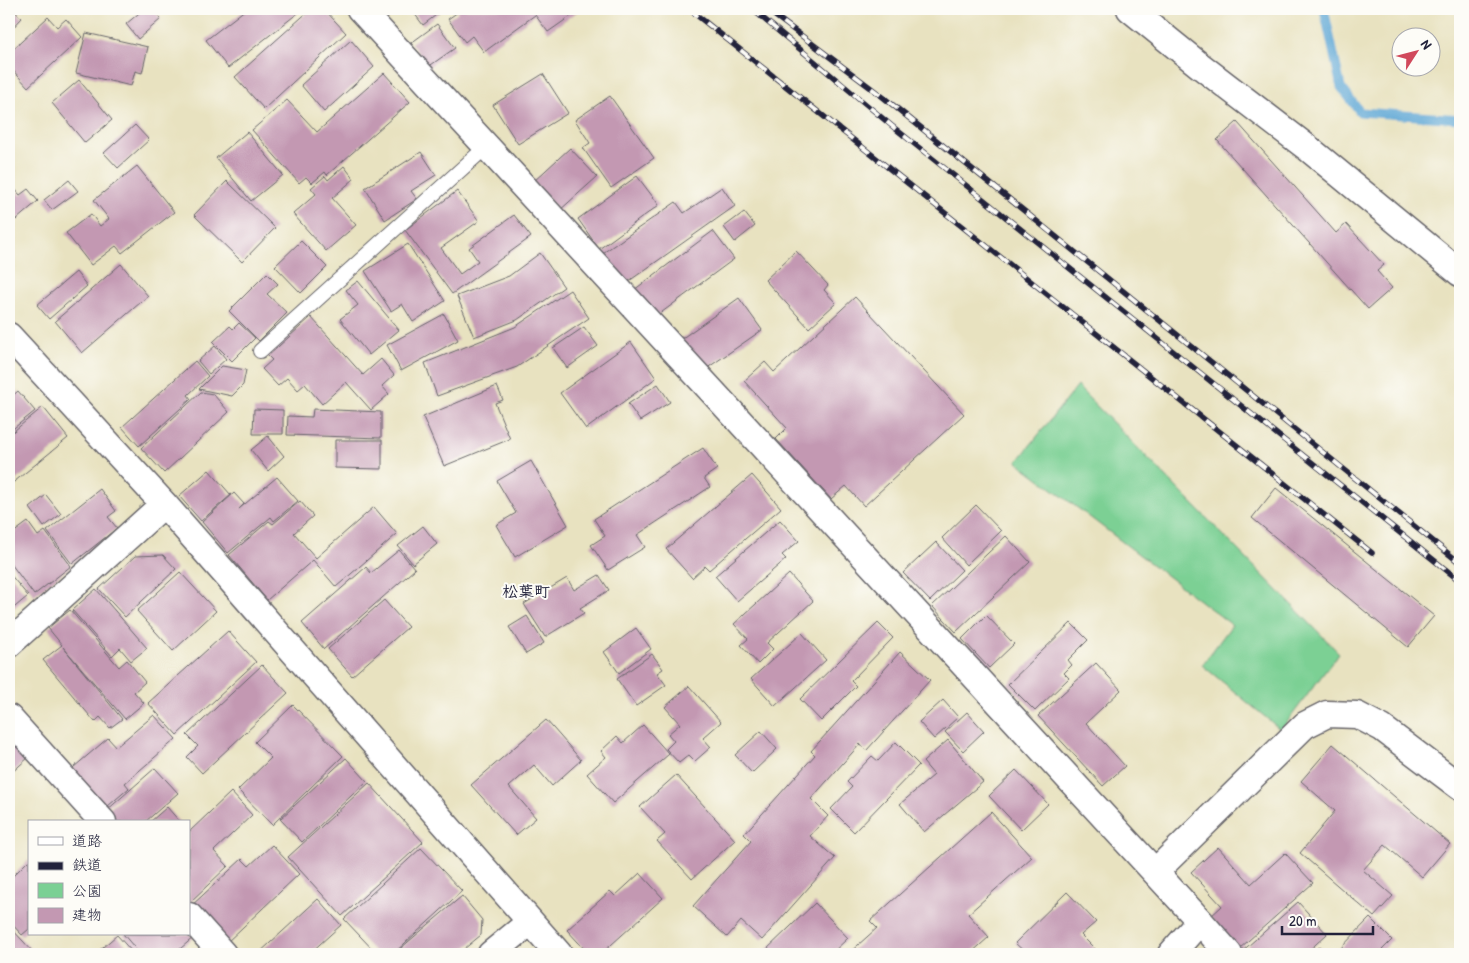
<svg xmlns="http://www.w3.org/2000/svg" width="1469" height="963" font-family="'Patrick Hand','Klee One',sans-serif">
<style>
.green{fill:#7bd094;stroke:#4e7968}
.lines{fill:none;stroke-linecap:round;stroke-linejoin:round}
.stream{stroke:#5ea7d5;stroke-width:9}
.building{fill:#c398b2}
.service-casing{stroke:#67656a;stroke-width:16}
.minor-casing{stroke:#67656a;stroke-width:29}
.service{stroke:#fff;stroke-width:14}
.minor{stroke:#fff;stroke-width:26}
.rail-casing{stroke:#22223b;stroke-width:5.5}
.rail{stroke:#fdfcf7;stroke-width:4;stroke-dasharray:11;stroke-linecap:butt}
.labels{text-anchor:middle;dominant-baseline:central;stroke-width:4;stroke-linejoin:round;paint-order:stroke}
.quarter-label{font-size:16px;font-weight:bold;fill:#22223b;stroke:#fdfcf7}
</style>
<rect width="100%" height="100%" fill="#fdfcf7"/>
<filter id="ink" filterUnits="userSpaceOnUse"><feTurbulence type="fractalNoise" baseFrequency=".02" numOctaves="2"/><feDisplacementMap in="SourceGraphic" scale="10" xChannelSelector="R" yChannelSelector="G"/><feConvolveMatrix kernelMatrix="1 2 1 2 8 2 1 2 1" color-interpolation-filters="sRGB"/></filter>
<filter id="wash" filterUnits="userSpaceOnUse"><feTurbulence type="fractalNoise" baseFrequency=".0096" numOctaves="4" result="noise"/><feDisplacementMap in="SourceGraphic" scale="20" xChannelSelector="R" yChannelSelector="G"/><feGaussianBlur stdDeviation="1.12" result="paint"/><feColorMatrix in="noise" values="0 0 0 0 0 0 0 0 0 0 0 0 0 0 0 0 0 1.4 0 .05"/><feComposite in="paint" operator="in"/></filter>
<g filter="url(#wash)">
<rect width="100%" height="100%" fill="#e8e2c0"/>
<path class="green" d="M1077,386L1339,653L1281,730L1202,665L1232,625L1017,462Z"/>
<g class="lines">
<path class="stream" d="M1324,9L1341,87L1360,112L1460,119"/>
</g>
<g id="blocks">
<path class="building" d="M9,9H12L22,18L9,32Z
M144,9H152L161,19L138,39L126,24Z
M246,9H295L298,13L228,68L206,40Z
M311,9H324L346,33L264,109L235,77Z
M411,9H444L423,25Z
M455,9H581L548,32L535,15L484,52L472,36L465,42L448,19L458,12Z
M48,17L57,27L66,19L82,37L28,87L9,66V53Z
M437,24L455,48L428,67L411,43Z
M86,33L148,47L142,73L135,71L131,86L76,73Z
M351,40L374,67L324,112L301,85Z
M384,73L410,102L327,175L325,172L312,183L306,177L299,183L252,130L287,100L317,132Z
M543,74L568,113L518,144L493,105Z
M79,80L112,120L85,143L52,103Z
M610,96L654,158L611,188L583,148L590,143L575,120Z
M1237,122L1336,233L1346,224L1384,265L1377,271L1392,288L1368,309L1217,140Z
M135,125L149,140L118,168L104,153Z
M247,132L283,175L251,201L216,158Z
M570,148L597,177L559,211L533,182Z
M421,152L436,175L411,191L417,199L385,220L365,188Z
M137,166L174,212L122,253L116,246L91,265L66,233L91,214L100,226L109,219L94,200Z
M344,166L354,179L332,198L356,225L326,251L293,214L316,194L311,188L325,176L328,180Z
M637,176L659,205L599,249L578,219Z
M69,180L78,191L52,210L44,200Z
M227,181L275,228L242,262L194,215Z
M9,182L20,195L28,189L38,201L16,220L9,212Z
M722,187L735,206L622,286L600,255L676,202L684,213Z
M457,191L479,221L441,248L460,274L478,261L469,248L514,215L531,237L452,294L405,230Z
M744,212L755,226L735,242L724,227Z
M713,231L734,259L654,318L634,290Z
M301,241L327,267L301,293L275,266Z
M408,244L445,301L413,322L402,304L391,311L365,271Z
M796,251L828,285L824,290L836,303L809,328L765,280Z
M540,253L564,287L517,320L474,337L457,296L509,276Z
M121,264L148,296L82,353L55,321Z
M76,272L87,286L49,319L37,305Z
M267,273L278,284L267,294L287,313L259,341L229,311Z
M358,281L399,330L369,355L340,319L358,305L346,290Z
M570,290L589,318L517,367L437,396L425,363L515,327Z
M855,297L964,414L864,506L846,486L831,499L776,439L787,428L744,381L765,362L774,372Z
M739,298L762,330L703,371L681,339Z
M444,314L458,340L401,371L387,345Z
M311,317L363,375L381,359L394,375L382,386L389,394L371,410L346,382L322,404L305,384L298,390L287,378L278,386L262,369L272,360L268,356Z
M239,323L255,338L232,361L213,342L230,326L233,329Z
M584,327L598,346L567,368L553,348Z
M631,342L656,378L586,429L560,393Z
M215,346L226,359L209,374L198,361Z
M195,361L208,376L188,395L191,399L139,446L122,427Z
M222,366L246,370L243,385L232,396L199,389Z
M658,384L670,402L640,421L628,404Z
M497,386L503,400L495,403L510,439L444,466L423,417Z
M18,391L35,411L9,432V399Z
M201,392L213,394L229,412L164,473L141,448Z
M43,407L68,438L9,486V435Z
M254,409L283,410V434H253Z
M313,409L381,412V438L287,435L288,416L312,417Z
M268,436L284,456L268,471L251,450Z
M335,440H382V469L335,468Z
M703,448L717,469L704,478L710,487L637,535L645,547L608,570L591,545L605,536L594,519Z
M531,461L568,525L515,557L496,525L516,513L497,481Z
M209,470L231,495L201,521L179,496Z
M752,475L781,508L709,570L705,566L692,578L666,549Z
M277,477L298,501L274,521L271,517L228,553L202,522L234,493L244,504L239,509Z
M1276,488L1434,616L1408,647L1252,518Z
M100,489L116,511L108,517L117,528L72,564L47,531Z
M46,495L61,514L44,527L30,508Z
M300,501L313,516L294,533L316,558L374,507L397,534L336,587L313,560L267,600L229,555L269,521L273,524Z
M976,505L1001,531L966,565L942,538Z
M780,520L799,541L782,555L786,559L737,601L715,576Z
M28,522L38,536L45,531L71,566L34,595L9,561V536Z
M423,526L437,544L413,564L398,546Z
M1006,536L1030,562L956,632L932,606Z
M936,542L962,570L930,601L903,573Z
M399,550L415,569L324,649L302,623L366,567L371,573Z
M163,555L176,569L125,617L99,589L135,556Z
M180,572L216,611L173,651L137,611Z
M9,573L28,596L9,612Z
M789,574L813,601L767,643L773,649L758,664L741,645L748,639L734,624Z
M599,575L609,590L580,608L584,613L545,637L524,604L567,578L574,590Z
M96,589L147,648L131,661L120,648L112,656L72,610Z
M384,600L408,627L352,676L328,649Z
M70,610L119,667L127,660L145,682L134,692L144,703L125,719L63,647L122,719L110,728L100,717L95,722L43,660L62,645L48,628Z
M986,615L1014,644L989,668L962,639Z
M527,616L544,643L526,654L509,627Z
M878,623L893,638L851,681L856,686L821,721L800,699Z
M1071,623L1088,640L1068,660L1072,665L1064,673L1069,678L1035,711L1008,684Z
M636,628L651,649L619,673L604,652Z
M228,631L256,662L177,735L148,703Z
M802,633L826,660L775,706L751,679Z
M900,652L930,680L866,751L860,744L811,799L828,816L810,836L835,858L762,940L741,921L727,937L693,906L751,841L744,834L815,755L811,751Z
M652,654L663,669L657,673L666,685L636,706L617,679Z
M1096,663L1121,690L1086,723L1125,766L1103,786L1038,716Z
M262,665L288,693L202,773L187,757L198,746L187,735Z
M689,686L721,722L703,738L711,747L695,761L689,755L679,763L666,749L674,741L668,734L680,724L665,707Z
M943,700L958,717L934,739L919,722Z
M293,705L343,756L272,825L238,790L271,758L255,742Z
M967,712L984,731L963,751L945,732Z
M154,715L176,739L125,783L129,788L101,812L67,773L108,738L116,747Z
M546,720L581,760L552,786L534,765L509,787L536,818L516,835L471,785Z
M643,725L669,754L613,803L587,774L606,757L601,751L617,736L623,743Z
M761,731L777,749L752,773L735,755Z
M9,733L29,757L9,775Z
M948,740L983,782L924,832L900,804L934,775L923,762Z
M896,742L919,765L854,832L831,809L852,787L847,782L872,756L878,761Z
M1333,744L1450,844L1422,877L1385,845L1363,870L1393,896L1374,917L1300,853L1335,811L1301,781Z
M346,758L367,781L302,842L280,819Z
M155,768L178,793L145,822H116L106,811Z
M1016,770L1048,804L1021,830L989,796Z
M676,775L735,840L692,879L657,841L665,834L640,807Z
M369,783L423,842L342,916L288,857Z
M231,792L252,815L214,851L228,866L189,903V832Z
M167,807L180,822H150Z
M991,812L1032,857L968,914L989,937L970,954H848L877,928L870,921Z
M272,845L299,874L225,944L190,907L242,859L249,866Z
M1218,847L1251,884L1285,853L1313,883L1239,949L1210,917L1222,906L1191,872Z
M421,848L462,891L393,954H377L344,919Z
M29,860V929L22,935L9,921V880Z
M640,873L663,898L601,954H589L567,930L610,891L615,896Z
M1067,892L1096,922L1081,935L1100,954H1027L1015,943Z
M462,896L482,920L481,935L458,954H394Z
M318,899L341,925L309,954H258Z
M1298,902L1327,934L1305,954H1239Z
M815,903L848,938L831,954H768L765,951Z
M1370,918L1392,940L1378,954H1335Z
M11,928L35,954H9V931Z
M123,934H189L194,937L174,954H140Z
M117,935L134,954H95Z
M1319,947L1326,954H1310Z"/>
</g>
</g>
<g filter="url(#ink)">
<use href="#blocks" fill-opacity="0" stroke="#67656a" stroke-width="1"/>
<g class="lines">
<defs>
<path id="service" d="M260,351L486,147"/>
<path id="minor" d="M360,9L1200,921L1229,954
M1130,9L1198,64L1309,149L1460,273
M9,336L164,504L559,954
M9,644L164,504
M9,718L103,822
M1155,872L1305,725L1327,714L1357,715L1382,728L1460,787
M189,916L223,954
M491,954L530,922
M1171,954L1200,921"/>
</defs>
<use href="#service" class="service-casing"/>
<use href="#minor" class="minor-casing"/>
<use href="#service" class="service"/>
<use href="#minor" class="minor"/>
<defs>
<path id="rail" d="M689,9L1372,553
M752,9L892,126L1460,581
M766,9L883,97L1460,563"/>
</defs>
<use href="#rail" class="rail-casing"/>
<use href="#rail" class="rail"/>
</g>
</g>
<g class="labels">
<g class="quarter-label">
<text x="526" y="591">松葉町</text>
</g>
</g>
<rect width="1469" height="963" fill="none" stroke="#fdfcf7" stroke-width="30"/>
<rect x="28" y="820" width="162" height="115" fill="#fdfcf7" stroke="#a5a5ac"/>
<rect x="38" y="837" width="25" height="8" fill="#ffffff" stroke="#a5a5ac"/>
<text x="72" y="846" font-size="15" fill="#22223b">道路</text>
<rect x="38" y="862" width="25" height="8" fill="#22223b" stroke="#a5a5ac"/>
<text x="72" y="870" font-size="15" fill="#22223b">鉄道</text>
<rect x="38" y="883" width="25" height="15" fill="#7bd094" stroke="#a5a5ac"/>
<text x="72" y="896" font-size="15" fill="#22223b">公園</text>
<rect x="38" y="908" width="25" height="15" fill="#c398b2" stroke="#a5a5ac"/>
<text x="72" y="920" font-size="15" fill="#22223b">建物</text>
<g transform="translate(1416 52) rotate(54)"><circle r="24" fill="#fdfcf7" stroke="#a5a5ac"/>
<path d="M0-4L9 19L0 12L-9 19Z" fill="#d1495b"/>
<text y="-8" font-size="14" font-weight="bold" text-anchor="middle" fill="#22223b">N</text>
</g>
<path d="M1282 926v8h91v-8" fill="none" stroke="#22223b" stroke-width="2.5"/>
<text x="1289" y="926" font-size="15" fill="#22223b" stroke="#fdfcf7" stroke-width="4" paint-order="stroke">20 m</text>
</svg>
